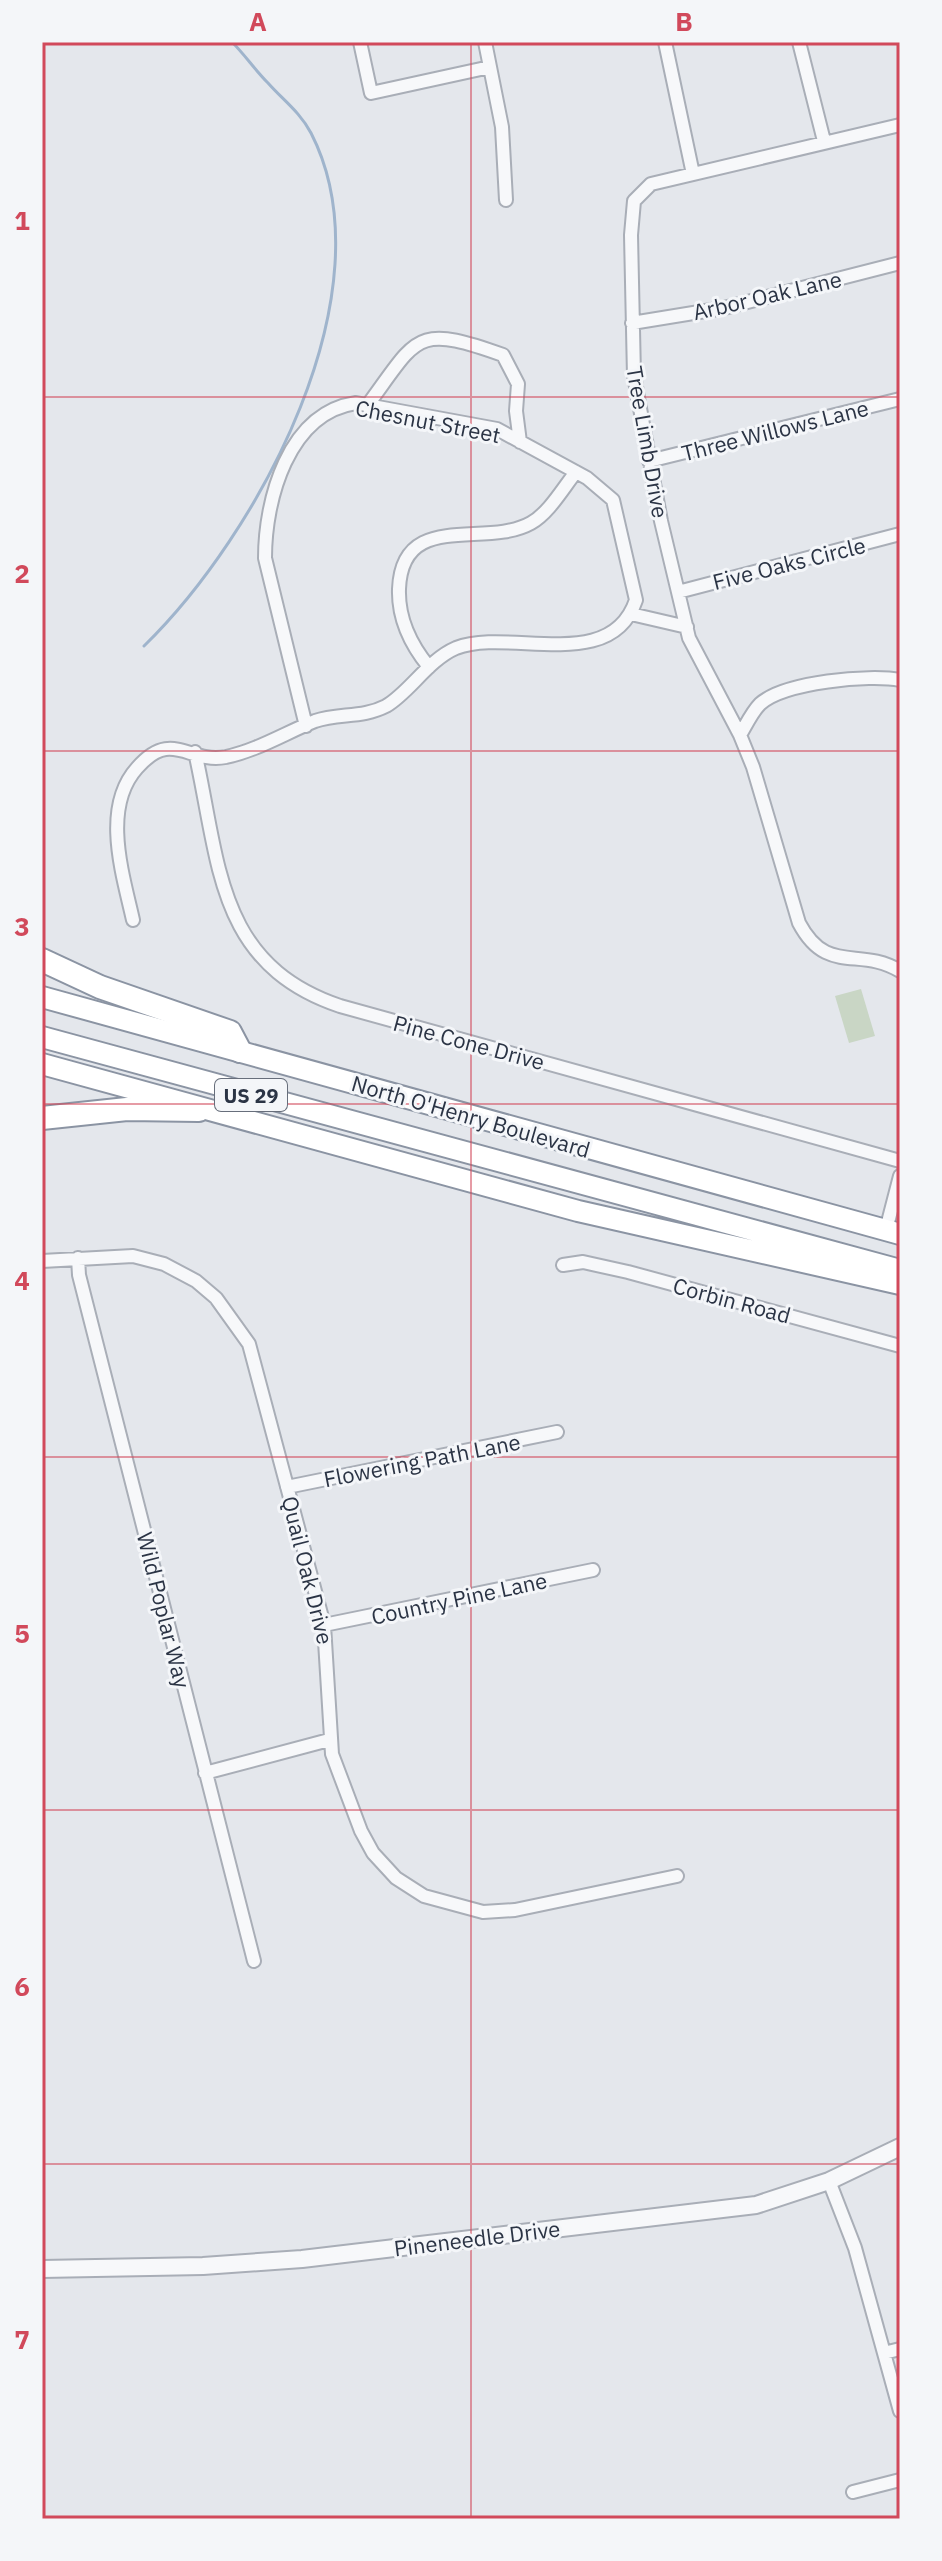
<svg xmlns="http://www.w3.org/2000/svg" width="942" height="2561" font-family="'IBM Plex Sans',sans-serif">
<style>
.green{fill:#c9d6c5}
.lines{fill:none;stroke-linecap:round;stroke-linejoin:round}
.stream{stroke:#9fb4cc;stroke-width:3}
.minor-casing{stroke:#a9aeb7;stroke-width:16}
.tertiary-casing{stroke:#a9aeb7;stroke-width:20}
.trunk-casing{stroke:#8b94a3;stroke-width:24}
.motorway-casing{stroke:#8b94a3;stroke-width:26}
.minor{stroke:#f7f8fa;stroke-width:12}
.tertiary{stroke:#f7f8fa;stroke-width:16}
.trunk{stroke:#fff;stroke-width:20}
.motorway{stroke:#fff;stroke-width:22}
.grid{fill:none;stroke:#d1495b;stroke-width:2;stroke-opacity:0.55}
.labels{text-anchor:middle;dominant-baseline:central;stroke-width:6;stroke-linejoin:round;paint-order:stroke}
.shield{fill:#f4f6f9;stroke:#676e7b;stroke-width:2}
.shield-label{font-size:20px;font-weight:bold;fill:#2b3445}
.street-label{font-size:22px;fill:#2b3445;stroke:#f4f6f9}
.neatline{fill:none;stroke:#d1495b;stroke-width:3}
.grid-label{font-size:26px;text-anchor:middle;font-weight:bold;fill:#d1495b}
</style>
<rect width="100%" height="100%" fill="#e4e7ec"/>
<path class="green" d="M861,989L875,1036L849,1043L835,996Z"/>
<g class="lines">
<path class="stream" d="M144,646C257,536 392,291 311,133C300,112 283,100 268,83C255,70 245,55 232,42"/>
<defs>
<path id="minor" d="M360,42L371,93L490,67
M485,42L502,127L506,200
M665,42L693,174
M799,42L824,141
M632,323L724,308L900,263
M367,406C418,337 414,323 503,355L518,384L516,411L520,442
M649,461L900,399
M678,592L900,534
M631,614L687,627
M429,667C411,645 398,619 399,589C402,509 485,549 531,523C549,513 563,488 576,472
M900,680C870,674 784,682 760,704C752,712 746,725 740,735L753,767L799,923C827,976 859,946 900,971
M740,735L689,638L661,521L634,376L631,235L634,201L651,184L900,125
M195,752C220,863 216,964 340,1006L900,1161
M133,920C123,875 101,808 137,768C172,728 188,764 226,757C258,750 285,733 315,721C338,713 363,718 386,706C409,693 428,660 456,648C509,627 611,675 636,600L613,500L587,478L497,429L356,403C288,413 265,500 265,558L306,726
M886,1230L900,1176
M78,1258L79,1275L254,1961
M42,1261L133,1256L164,1264L196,1281L216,1298L249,1344L324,1625L332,1754L361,1831L373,1853L396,1878L424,1896L483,1912L515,1910L677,1876
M563,1265L583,1262L628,1272L900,1346
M287,1487L557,1432
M324,1625L593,1570
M205,1773L329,1740
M829,2181L855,2248L900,2411
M884,2353L900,2349
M853,2492L900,2480"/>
<path id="tertiary" d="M42,2269L203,2266L302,2259L756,2205L829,2181L900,2147"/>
<path id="trunk" d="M42,997L900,1234
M42,1037L900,1270
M42,1064L578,1211L900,1284"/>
<path id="motorway" d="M42,960L100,987L230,1032L240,1051
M42,1118L127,1109L199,1110"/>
</defs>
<use href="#minor" class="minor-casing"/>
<use href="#tertiary" class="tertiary-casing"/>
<use href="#trunk" class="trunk-casing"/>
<use href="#motorway" class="motorway-casing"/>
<use href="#minor" class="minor"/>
<use href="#tertiary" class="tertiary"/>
<use href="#trunk" class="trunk"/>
<use href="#motorway" class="motorway"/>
</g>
<path class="grid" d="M471,42V2519M42,397H900M42,751H900M42,1104H900M42,1457H900M42,1810H900M42,2164H900"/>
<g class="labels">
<rect class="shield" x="215" y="1079" width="72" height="32" rx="6"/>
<g class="shield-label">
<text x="251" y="1095">US 29</text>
</g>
<g class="street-label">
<text transform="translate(767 295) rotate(-13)">Arbor Oak Lane</text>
<text transform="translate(428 421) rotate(11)">Chesnut Street</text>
<text transform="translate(775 430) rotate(-14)">Three Willows Lane</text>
<text transform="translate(648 442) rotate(80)">Tree Limb Drive</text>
<text transform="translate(789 563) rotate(-14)">Five Oaks Circle</text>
<text transform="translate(469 1042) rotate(15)">Pine Cone Drive</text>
<text transform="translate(471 1116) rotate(16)">North O'Henry Boulevard</text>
<text transform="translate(732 1300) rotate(15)">Corbin Road</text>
<text transform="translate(422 1460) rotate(-11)">Flowering Path Lane</text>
<text transform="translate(308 1570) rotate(76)">Quail Oak Drive</text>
<text transform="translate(459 1598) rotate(-12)">Country Pine Lane</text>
<text transform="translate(164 1610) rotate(76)">Wild Poplar Way</text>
<text transform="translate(477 2238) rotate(-7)">Pineneedle Drive</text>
</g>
</g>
<rect width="942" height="2561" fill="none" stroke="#f4f6f9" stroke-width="88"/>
<rect x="44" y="44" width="854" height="2473" class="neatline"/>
<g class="grid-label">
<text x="258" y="31">A</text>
<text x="684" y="31">B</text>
<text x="22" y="230">1</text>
<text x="22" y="583">2</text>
<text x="22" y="936">3</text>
<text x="22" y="1290">4</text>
<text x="22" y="1643">5</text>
<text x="22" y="1996">6</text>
<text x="22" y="2349">7</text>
</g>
</svg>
